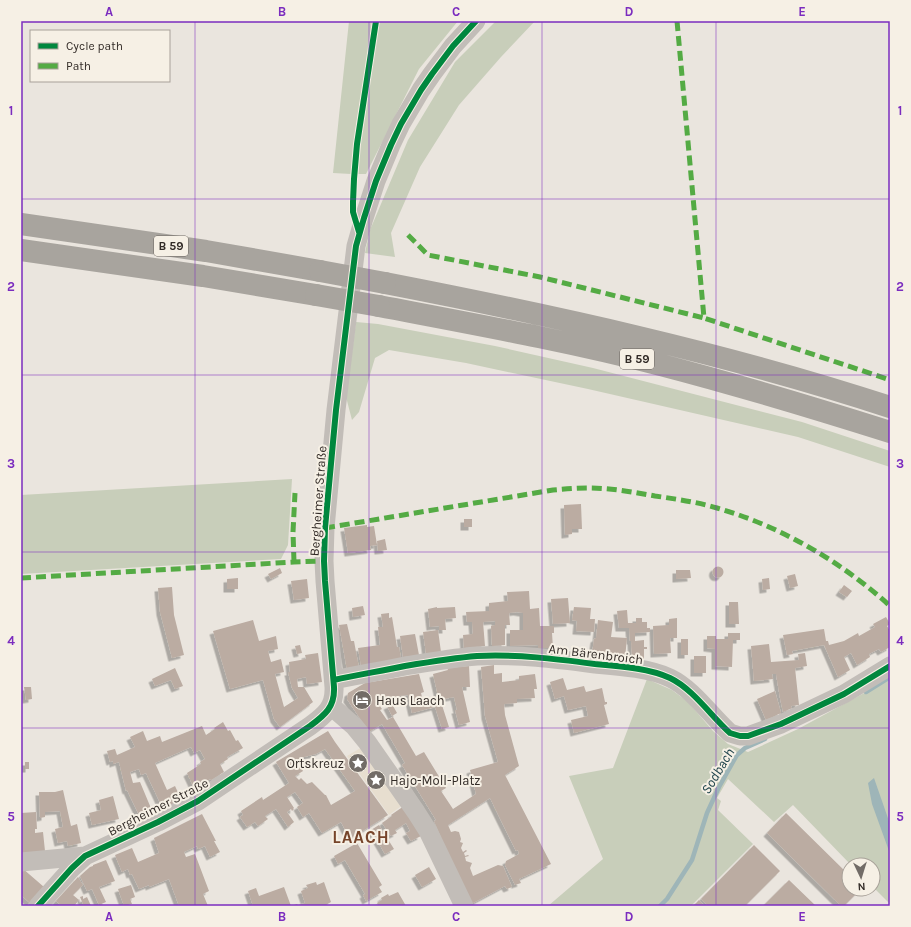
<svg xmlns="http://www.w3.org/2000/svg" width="911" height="927" font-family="Karla,sans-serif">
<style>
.green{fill:#c8ceba}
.plaza{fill:#e7decf}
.water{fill:#9eb5b8}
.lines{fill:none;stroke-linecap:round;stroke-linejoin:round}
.stream{stroke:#9eb5b8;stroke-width:4.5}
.building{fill:#bbaca2;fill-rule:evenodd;filter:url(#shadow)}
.minor{stroke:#c2bdb8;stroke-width:19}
.highway{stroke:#a8a49e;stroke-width:22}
.highway-bridge{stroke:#a8a49e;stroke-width:22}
.quiet{stroke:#54ab44;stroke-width:5;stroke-dasharray:10 5;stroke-linecap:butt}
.cycleway-casing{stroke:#f6f0e5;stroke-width:8}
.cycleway{stroke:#00873e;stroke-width:6}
.grid{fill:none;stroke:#7b2cbf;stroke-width:1;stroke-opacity:0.55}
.labels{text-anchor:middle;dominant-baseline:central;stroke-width:4;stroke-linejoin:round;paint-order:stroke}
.shield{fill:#f6f0e5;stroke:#6d6660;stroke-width:1}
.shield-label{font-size:12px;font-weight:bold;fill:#322b27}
.street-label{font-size:13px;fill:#322b27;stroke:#f6f0e5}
.poi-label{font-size:13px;fill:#322b27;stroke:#f6f0e5;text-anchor:start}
.water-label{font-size:14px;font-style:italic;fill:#22464e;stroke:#f6f0e5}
.district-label{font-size:17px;font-weight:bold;letter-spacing:1px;fill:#76442a;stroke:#f6f0e5}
.neatline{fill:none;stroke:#7b2cbf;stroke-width:1.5}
.grid-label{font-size:13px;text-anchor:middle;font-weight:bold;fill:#7b2cbf}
</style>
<defs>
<filter id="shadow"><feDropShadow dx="-3.5" dy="3.5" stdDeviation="0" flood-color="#0004"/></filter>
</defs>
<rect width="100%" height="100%" fill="#eae5de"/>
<path class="green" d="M349,21H373L355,132L351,174L333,173Z
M379,21H458L419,69L366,174H358L360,139Z
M496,21H535L501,57L459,105L420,167L391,233L395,257L365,253L370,230L408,140L455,62Z
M356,322L378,324L495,346L593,368L802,422L890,451V467L798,437L588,389L466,363L389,350L375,358L359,412L352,420L346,397Z
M292,479L288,545L281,559L21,574V495Z
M647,679L672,690L688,702L713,731L728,744L748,752L798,729L890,679V904L873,887V865H851L793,805L774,822L728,779L717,798L721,801L718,810L753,844L692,905V906H548L603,859L569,776L613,768Z"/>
<path class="plaza" d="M364,746L404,804L389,815L347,756Z"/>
<path class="water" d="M874,778L890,824V857L889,851L872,804L868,783Z"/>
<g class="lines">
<path class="stream" d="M866,692L890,677
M660,906L667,899L692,860L707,813L719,787L733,762L737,755L745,748L765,739"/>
</g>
<path class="building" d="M581,504L582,529H572V534L565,535L564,505Z
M464,519H472V527H464Z
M367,525V527L374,526L377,545L370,546L371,550L348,553L344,528Z
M385,539L387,550L378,551L377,541Z
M712.5 572a5.5 5.5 0 1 1 11 0a5.5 5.5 0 1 1-11 0Z
M280,568L282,573L271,579L268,574Z
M676,570H690L691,578L676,579Z
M795,574L798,586L790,588L787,576Z
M238,578V589H227V579Z
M769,578L770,589L763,590L762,579Z
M307,579L309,598L294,600L291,581Z
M844,585L852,591L847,597L839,592Z
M172,587L174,615L184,655L172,658L160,612L158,588Z
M529,591L530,609L539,608L540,626H554V633H552L553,648H538V645L510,646V630H523V613L517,612L509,613L510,625H505V645L492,646L491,626L495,625V621L483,622L485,646L464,648L463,635L473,634L472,622H467L466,612L489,611V603L508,601L507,592Z
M568,598L570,623L553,624L551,599Z
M729,602H738L739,624H729Z
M363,606L365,615L353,617L352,608Z
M437,607V608L455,607L456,618L445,619L446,630H439V626L430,627L428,609Z
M574,607L591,608L590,619H595L594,632L576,631L577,621L572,620Z
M627,610L628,623H636V618H642V622H647V628H650V632L635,633V641L644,640V647H647V649H644V659H632L631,641H630L629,628H619L617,611Z
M389,613V618L392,617L397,647H399L401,658L361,666L358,648L380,645L378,627H383L381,614Z
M886,617L890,624L887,626L890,631V647L881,652L879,649L869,654L870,657L857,665L851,653L844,657L850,670L838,677L824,645L792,651L793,654L787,655L783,635L824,629L826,641H828L829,645L844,641L858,633L859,636L875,627L873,624Z
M677,618V638H670L671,653L654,654L653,626L669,625V619Z
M253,620L259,641L276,636L278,649L268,651L271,662L281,659L284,672L275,674L284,707L298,698L292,688L288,672H290L289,662L306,659L305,655L318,653L322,682L307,684L306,677L297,679L298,687H304L313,702L280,727L274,719L263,680L230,689L213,631Z
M598,620L613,622L611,637L627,638L625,658L592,654L594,639L596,638Z
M347,624L351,641H354L359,668L347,670L339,625Z
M438,630L441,652L426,654L423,632Z
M728,633H740V640H733L732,667L715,666V649L707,648V636H716V639H728Z
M415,634L419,655L403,657L400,636Z
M681,639H688V655H681Z
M769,644L771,662L799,660L798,654L805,653L807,666L795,668L799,705L791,706L792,708L783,712L780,698L776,674H772L773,679L754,681L751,646Z
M300,645L302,653L297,654L295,646Z
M694,656H706V673H694Z
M494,665V674L502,673V682L519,680V676L535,674L537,689H534L535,698L517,699V703L504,704L505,715L519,766L505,775L551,864L519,879L521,883L515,885L505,865L506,861L519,854L518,850L516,851L490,798L448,825L451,832L455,831L459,832L461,839L460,842L463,843L461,848L463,852L466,850L467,851L464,853L465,856L468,855L469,856L465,857L466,861L472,863L470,868L473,876L498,865L503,866L512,887L507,889L505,886L471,904L460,882L434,821L436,820L402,765L405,763L382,724L369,732L347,699L348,693L365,683L419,674L424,692L421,693L423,701L432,699L434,705L441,702L449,727L442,729L435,707L412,713L408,695L399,696V698L377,702L382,709L380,710L387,720L393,717L416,756L424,752L446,788L441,791L453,809L476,794L470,770L498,762L485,716L481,667Z
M469,666L470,687H462L470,722L459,725L455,710H457L454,697L439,700L433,674L448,670L447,668Z
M175,668L183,686L175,689L171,680L155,686L152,679Z
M563,678L567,690L584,686L586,692L602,688L605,702H607V704L604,705L609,724L574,733L571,720L588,716L586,706L568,710L564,696L555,699L550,682Z
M24,687H31L32,699L26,700Z
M775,691L781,713L766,720L757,699Z
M392,704L397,713L392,716L387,706Z
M223,722L228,731L230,730L236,741L238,740L243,748L227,757L228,759L220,764L224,772L211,780L210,779L195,790L187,773L201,764L200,762L205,759L200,750L194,753L191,747L155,763L167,790L175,786L181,799L163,809L146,773L141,775L139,769L130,772L133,783L140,782L153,813L141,819L127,790L126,791L119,762L113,764V761L110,762L107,751L115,749L117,755L135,747L130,737L143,731L147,741L160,736L162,742L202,726L206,735L215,729L214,728Z
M328,731L335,742L388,815L350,839L341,822L322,833L309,813L303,817L297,807L303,803L295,792L287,797L294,808H293L294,809L292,811L291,809L287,812L294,822L288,827L276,809L265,816L268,819L258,826L255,822L247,827L240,817L243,815L241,811L262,797L263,800L289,783L276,762ZM325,749L355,791L331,805L326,795H325L312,782L307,784L301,778L299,780L295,776L303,771L297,761L304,757L316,754Z
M25,762H29V769H25Z
M63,790L71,826L77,824L81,843L68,846L67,841L58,843L55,829L63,827L60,811L45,812V817L40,818L39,792H55Z
M113,796L119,819L92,825L89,813L101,810L99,800Z
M404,806L421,836L411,841L406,833L410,831L406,823L395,830L397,833L391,836L382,823L392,816L391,815Z
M36,812L37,829H35V833L43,832L45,851L21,854V813Z
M786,813L849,875V889H861L844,906H841L767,833Z
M202,814L216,841H214L220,852L210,857L205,846L198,849L197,846L184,852L186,857L195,854L209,891L203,894L208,906H179L169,879L149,887V885L139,889L132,874L130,875L128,869L122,872L115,855L132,848L138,862L159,853L154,838Z
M379,825L394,849L385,854L371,830Z
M357,843L382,885L379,887L382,892L366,901L363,895L365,894L345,860L338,864L334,856Z
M754,845L780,871L745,906H708L701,899Z
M106,860L115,881L99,887L106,902L99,905L92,889L87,891L80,876L90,867L93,866V865Z
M429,867L436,879L422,887L415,875Z
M22,868L44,887L30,903L21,895V869Z
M78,877L83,885L73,895L79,900L74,906H62L56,901Z
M789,880L816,906H763Z
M316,882L317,885L324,882L331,902L324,906H253L248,891L256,888L259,896L284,887L291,906L297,904L298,905L305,903L301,891L308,888L306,885Z
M131,885L135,897L130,899L132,904L124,906L118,889Z
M398,892L406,906H379L377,903L382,900L381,898L388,894L389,896Z
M83,896V899L87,897L91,906H84L80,897Z
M699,900L705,906H695L694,905Z"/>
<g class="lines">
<path class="minor" d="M334,680C357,675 381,671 405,666C429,662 453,658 477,656C517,654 556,659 595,664C618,666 649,668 670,678C693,689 711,716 730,733L740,736H748L781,724L844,694L890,666
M331,706L354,726L367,742L416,812L428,831L464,906
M21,862L85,856
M38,906L72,868L85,856L158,822L198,801L310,726C325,715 335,707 334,687L325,581L324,561L325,528L336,410L356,246L364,218L376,181L391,145L401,124L421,90L432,74L453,46L476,21"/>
<path class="highway" d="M21,224L206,251L320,271
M21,250L203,276L316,295
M385,283C555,316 725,353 890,407
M379,306C473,324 568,341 661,365C738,385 814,408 890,432"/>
<path class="highway-bridge" d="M320,271L385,283
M316,295L379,306"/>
<path class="quiet" d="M677,21L704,318L890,380
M408,235L428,255L540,277L704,318
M325,528L553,490C565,489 577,488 589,488C611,488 633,492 655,496C676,499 697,502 717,508C780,526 842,562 890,606
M294,562L293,532L295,493
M21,578L294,562L324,561"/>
<defs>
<path id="cycleway" d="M359,232L353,212V202L354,179L357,144L376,21
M334,680C357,675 381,671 405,666C429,662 453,658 477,656C517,654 556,659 595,664C618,666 649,668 670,678C693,689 711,716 730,733L740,736H748L781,724L844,694L890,666
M38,906L72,868L85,856L158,822L198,801L310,726C325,715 335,707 334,687L325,581L324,561L325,528L336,410L356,246L364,218L376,181L391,145L401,124L421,90L432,74L453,46L476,21"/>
</defs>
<use href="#cycleway" class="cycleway-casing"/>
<use href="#cycleway" class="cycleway"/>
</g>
<path class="grid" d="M195,21V906M369,21V906M542,21V906M716,21V906M21,199H890M21,375H890M21,552H890M21,728H890"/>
<defs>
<symbol id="hotel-disc" viewBox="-11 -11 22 22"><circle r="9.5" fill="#726c67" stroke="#f6f0e5"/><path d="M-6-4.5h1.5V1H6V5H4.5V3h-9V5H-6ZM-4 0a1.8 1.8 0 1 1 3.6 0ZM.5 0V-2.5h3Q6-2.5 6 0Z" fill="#fff"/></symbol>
<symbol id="sight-disc" viewBox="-11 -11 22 22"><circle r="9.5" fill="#726c67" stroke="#f6f0e5"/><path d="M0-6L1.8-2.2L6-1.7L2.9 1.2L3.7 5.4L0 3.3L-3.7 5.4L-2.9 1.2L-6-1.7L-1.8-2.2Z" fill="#fff"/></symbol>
</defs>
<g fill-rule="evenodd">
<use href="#hotel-disc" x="351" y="689" width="22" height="22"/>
<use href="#sight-disc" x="347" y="752" width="22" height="22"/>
<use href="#sight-disc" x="365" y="769" width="22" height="22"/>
</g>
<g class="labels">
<g class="shield">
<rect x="154" y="236" width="34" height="20" rx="3"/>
<rect x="620" y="349" width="34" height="20" rx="3"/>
</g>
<g class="shield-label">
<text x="171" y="246">B 59</text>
<text x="637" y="359">B 59</text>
</g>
<g class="street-label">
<text transform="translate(318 501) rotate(-86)">Bergheimer Straße</text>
<text transform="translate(596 654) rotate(7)">Am Bärenbroich</text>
<text transform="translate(158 807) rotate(-27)">Bergheimer Straße</text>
</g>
<g class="poi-label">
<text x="376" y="700">Haus Laach</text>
<text x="344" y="763" text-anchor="end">Ortskreuz</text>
<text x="390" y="780">Hajo-Moll-Platz</text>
</g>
<g class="water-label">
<text transform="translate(718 771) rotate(-59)">Sodbach</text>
</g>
<g class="district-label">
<text x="361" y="837">LAACH</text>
</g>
</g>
<rect width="911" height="927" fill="none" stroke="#f6f0e5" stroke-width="44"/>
<rect x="30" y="30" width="140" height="52" fill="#f6f0e5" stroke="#a8a199"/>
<rect x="38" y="43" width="20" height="6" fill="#00873e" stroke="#a8a199"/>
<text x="66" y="50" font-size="12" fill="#322b27">Cycle path</text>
<rect x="38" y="63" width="20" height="6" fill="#54ab44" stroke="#a8a199"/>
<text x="66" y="70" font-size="12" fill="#322b27">Path</text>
<g transform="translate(861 877) rotate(176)"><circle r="19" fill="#f6f0e5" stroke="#a8a199"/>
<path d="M0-3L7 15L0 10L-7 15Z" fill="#726c67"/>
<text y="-6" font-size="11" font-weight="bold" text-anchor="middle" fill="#322b27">N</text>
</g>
<rect x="22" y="22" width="867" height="883" class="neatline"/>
<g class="grid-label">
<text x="109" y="16">A</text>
<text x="282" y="16">B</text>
<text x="456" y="16">C</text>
<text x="629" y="16">D</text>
<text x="802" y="16">E</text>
<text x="11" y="115">1</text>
<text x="900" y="115">1</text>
<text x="11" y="291">2</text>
<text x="900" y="291">2</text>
<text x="11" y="468">3</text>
<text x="900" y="468">3</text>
<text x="11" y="645">4</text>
<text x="900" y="645">4</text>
<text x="11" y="821">5</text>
<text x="900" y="821">5</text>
<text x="109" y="921">A</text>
<text x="282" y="921">B</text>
<text x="456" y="921">C</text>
<text x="629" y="921">D</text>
<text x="802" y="921">E</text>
</g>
</svg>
